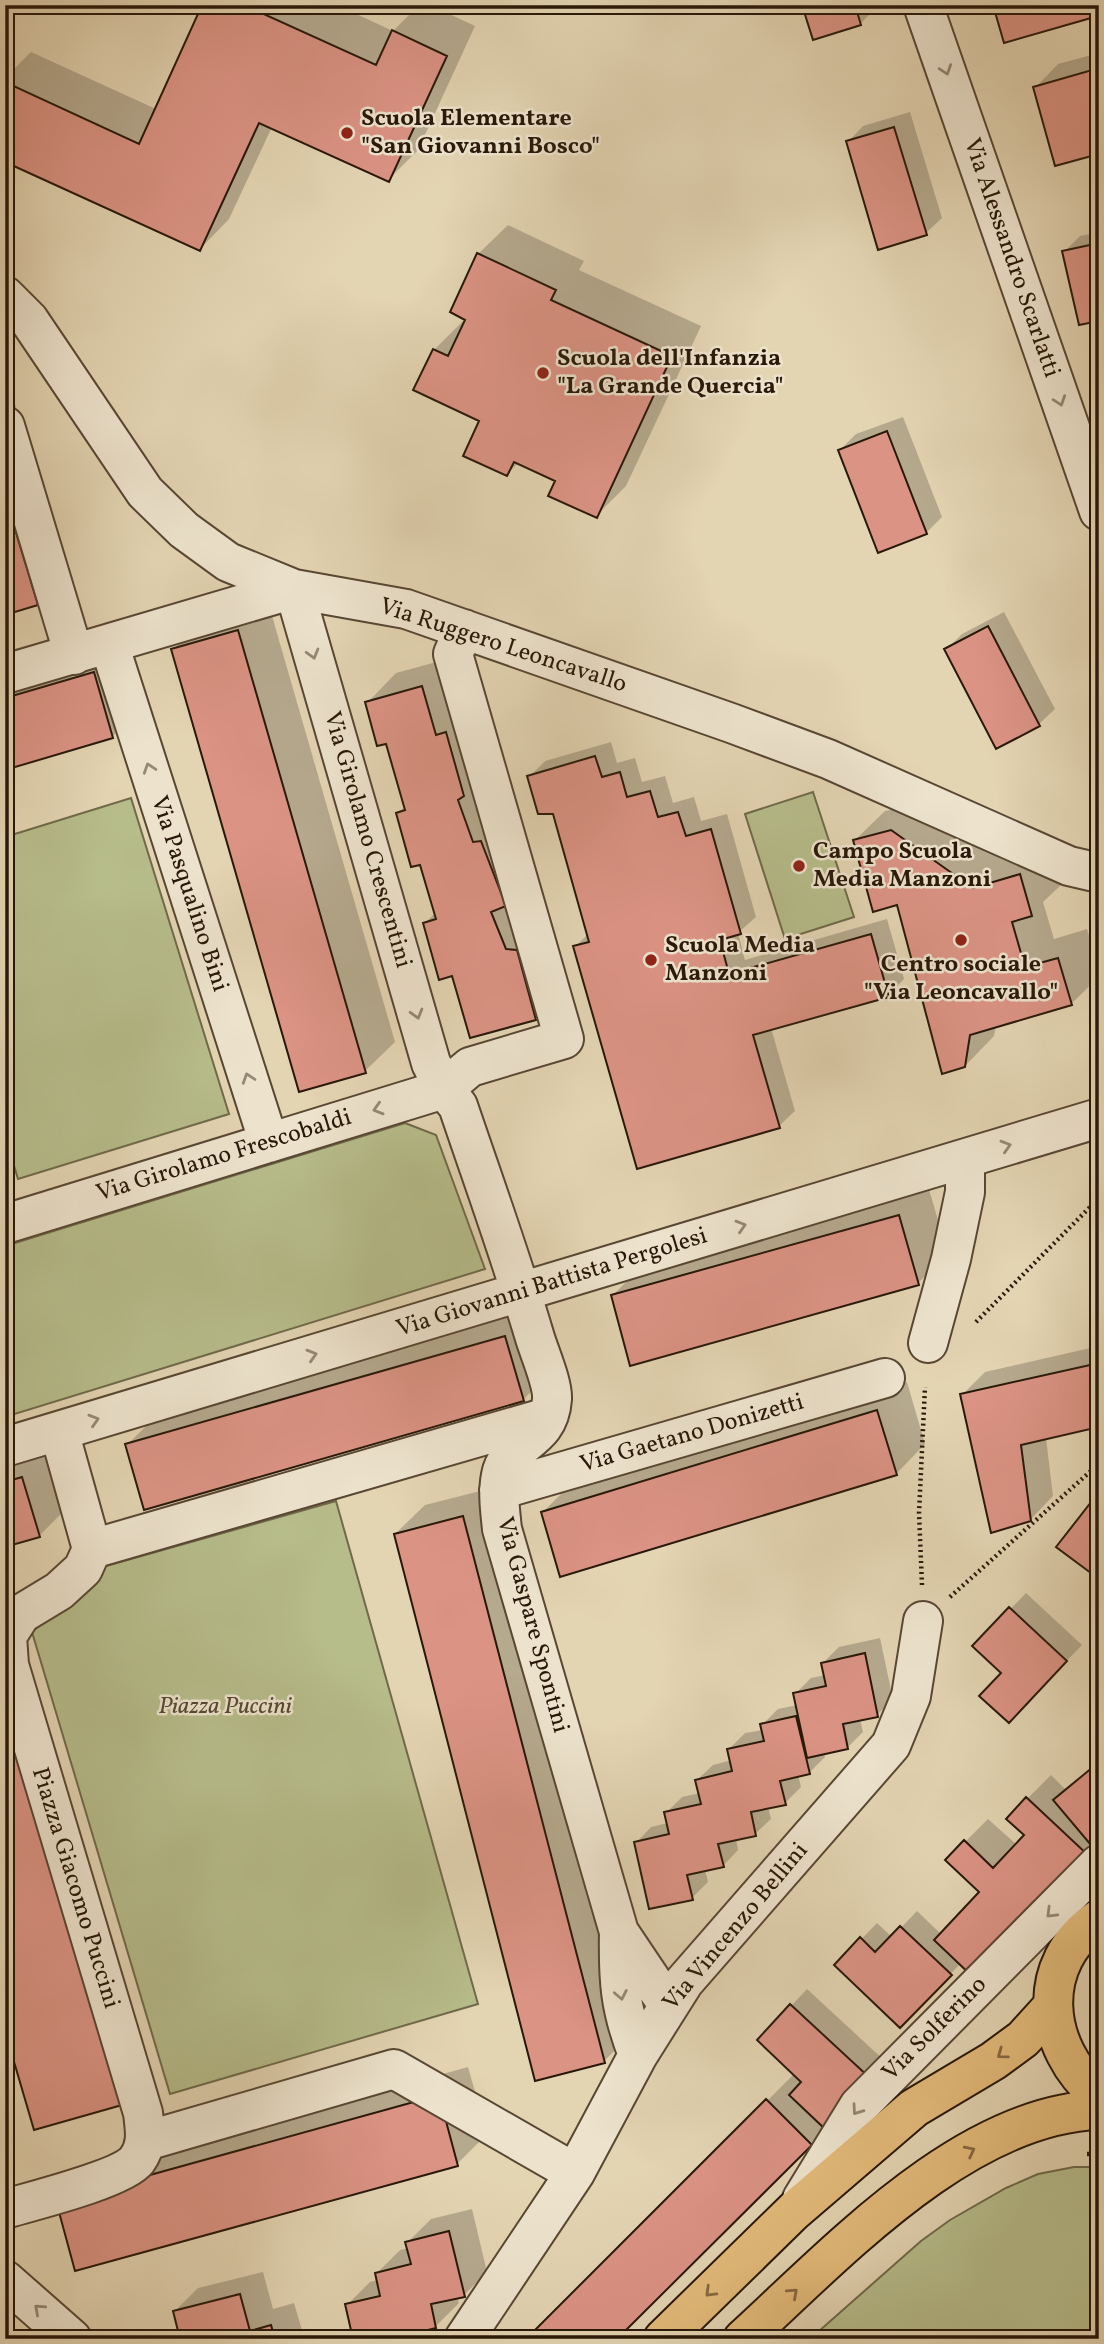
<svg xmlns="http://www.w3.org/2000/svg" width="1104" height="2344" font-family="Vollkorn,serif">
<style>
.green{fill:#b6bc8a;stroke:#706a4a;stroke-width:2}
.shadow{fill:#0003}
.building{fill:#db9384;stroke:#291809;stroke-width:2}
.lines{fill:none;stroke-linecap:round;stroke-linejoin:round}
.minor-casing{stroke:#584733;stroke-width:42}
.major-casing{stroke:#291809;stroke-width:42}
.path{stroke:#291809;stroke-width:4.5;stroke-dasharray:2 3.5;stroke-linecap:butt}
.minor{stroke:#ede3cd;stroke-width:38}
.major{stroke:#e2ba79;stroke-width:38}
.oneway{stroke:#958875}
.oneway2{stroke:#866941}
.poi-dot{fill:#8f2418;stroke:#ede3cd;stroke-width:2.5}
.labels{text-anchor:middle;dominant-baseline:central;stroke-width:5;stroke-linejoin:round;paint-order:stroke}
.poi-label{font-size:24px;font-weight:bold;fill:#291809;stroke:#ede3cd;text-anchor:start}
.street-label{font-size:24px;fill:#291809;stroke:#ede3cd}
.park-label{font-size:24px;font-style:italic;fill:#534930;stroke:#ede3cd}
</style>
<rect width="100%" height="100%" fill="#e3d4b2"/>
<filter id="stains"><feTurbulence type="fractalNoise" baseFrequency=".00286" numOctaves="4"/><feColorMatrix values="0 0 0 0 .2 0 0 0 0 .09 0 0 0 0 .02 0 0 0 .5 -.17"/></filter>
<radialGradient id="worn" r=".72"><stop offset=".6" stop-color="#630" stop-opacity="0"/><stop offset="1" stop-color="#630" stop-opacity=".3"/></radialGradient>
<path class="green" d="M813,792L854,917L785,939L745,814Z
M131,798L229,1114L18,1179L5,1136V837Z
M405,1123L436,1135L485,1269L5,1417V1246Z
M336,1501L478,2004L170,2094L32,1632L106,1566Z
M1074,2167H1099V2339H810L921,2241L950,2220L1006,2188L1038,2174Z"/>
<path class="shadow" d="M204,5H337L393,31L419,5H430L475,26L418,150L388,180L272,127L229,219L200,249L5,160V78L31,52L156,109Z
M804,5H875L876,8L860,24Z
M995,5H1099V8L1090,16Z
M1099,53V152L1035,88L1058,64Z
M910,112L942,218L926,233L848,142L863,126Z
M508,225L584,261L579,270L701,326L626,486L596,516L557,480L519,462L507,474L482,420L434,350L466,318L478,254Z
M1099,232V319L1064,252L1080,236Z
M5,371L67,574L37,604L5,613Z
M903,417L942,517L926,533L840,450L856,434Z
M268,602L395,1042L365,1071L173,650L202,620Z
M1004,612L1055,709L1039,724L946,650L962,634Z
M117,650L135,714L112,737L5,768V683Z
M451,658L564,988L535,1018L454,974L425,923L436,912L421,862L398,814L406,806L387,741L367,703L396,673Z
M611,742L617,763L635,758L642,782L665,776L673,803L694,797L701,821L727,814L756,917L738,933L745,960L887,919L904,979L888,995L771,1028L795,1111L779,1126L575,947L588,934L554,813L529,777L545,761Z
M921,802L1003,860L1049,846L1061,885L1043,902L1054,939L1087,929L1099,967V977L1071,1004L996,1026L994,1036L965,1066L898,903L855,840L885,811Z
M928,1186L948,1254L918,1283L613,1295L642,1266Z
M534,1307L552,1370L523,1400L127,1445L157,1415Z
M1099,1346V1425L1046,1438L1053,1496L1030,1520L962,1395L985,1372Z
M907,1382L925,1444L896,1474L543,1512L572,1483Z
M51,1449L69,1506L39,1536L5,1546V1462Z
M492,1488L634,2032L604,2061L395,1534L425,1505Z
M1026,1593L1082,1645L1024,1705L1003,1673L975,1646Z
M880,1638L893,1699L877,1715L860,1719L863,1732L847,1748L824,1752L825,1757L809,1773L798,1775L801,1787L785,1803L768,1807L771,1819L755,1834L736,1839L738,1850L723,1866L705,1869L708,1882L692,1898L636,1843L651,1827L668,1823L666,1813L682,1797L700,1793L697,1780L713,1765L732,1760L729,1749L745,1733L763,1730L762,1725L778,1709L797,1705L795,1694L811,1678L826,1675L823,1663L839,1647Z
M1099,1762V1846L961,1963L900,2026L836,1965L877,1923L892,1937L917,1911L941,1934L981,1892L947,1860L988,1819L1017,1845L1026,1835L1008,1819L1028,1798L1051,1775L1066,1790Z
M807,1989L886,2062L840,2114L614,2339H529L795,2073L759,2040Z
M468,2067L487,2134L457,2164L77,2269L88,2172Z
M472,2209L487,2272L464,2295L457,2297L459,2303L435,2327L426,2329L428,2335L424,2339H355L347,2305L370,2282L378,2280L377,2273L400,2250L409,2248L407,2243L431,2219Z
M263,2272L273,2309L294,2303L304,2337L326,2332L328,2339H182L175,2311L198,2288Z
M37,2333L39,2339H17Z"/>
<path class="building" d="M202,5H244L376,65L392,30L447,56L389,182L259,123L200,251L5,162V82L139,144Z
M802,5H855L861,25L813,40Z
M993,5H1088L1091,18L1004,43Z
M1099,65V154L1055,166L1033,87L1096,69Z
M894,127L927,235L878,250L846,141Z
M1099,243V321L1079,325L1062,251Z
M477,253L556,290L551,300L672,356L597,518L548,496L555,481L514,462L507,476L463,456L479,421L413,390L433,349L448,356L465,320L450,312Z
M887,431L927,534L878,553L838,450Z
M5,496L38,605L5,615Z
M988,626L1040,726L996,749L944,649Z
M238,630L366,1073L299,1092L171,649Z
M94,672L113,738L5,770V698Z
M422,686L436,735L446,732L464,796L458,800L473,842L481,841L506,906L491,912L506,949L517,950L536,1020L470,1038L452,976L439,980L423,923L436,919L420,865L411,867L396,813L405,810L386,744L377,746L365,702Z
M595,756L602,777L620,772L627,797L650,791L658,817L678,812L686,836L711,829L741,934L720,940L729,974L871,934L889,997L753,1035L780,1128L637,1169L573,946L589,942L553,814H538L527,776Z
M891,830L973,888L1020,874L1032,916L1012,922L1025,967L1058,958L1072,1005L970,1035L965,1067L942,1074L897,905L873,912L853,840Z
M899,1215L919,1285L630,1366L611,1295Z
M505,1336L524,1401L144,1510L125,1444Z
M1099,1363V1427L1021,1445L1031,1521L991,1533L960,1394Z
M877,1410L897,1475L560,1577L541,1512Z
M22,1477L40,1537L5,1547V1482Z
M1099,1492V1579L1056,1547Z
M463,1516L605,2063L535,2081L394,1534Z
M1009,1607L1067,1661L1009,1723L979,1696L1001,1673L972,1646Z
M865,1653L878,1717L843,1724L848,1749L807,1758L793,1693L826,1686L821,1663Z
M5,1708L122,2105L34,2130L5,2031Z
M796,1716L810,1774L780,1781L786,1805L751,1812L756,1836L718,1844L724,1867L687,1875L693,1900L649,1909L634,1842L669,1834L664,1812L701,1804L695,1780L732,1771L727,1749L764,1741L760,1724Z
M1099,1762V1848L1096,1851L1053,1800Z
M1026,1797L1089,1856L974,1978L934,1940L979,1892L945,1860L964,1840L993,1868L1024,1835L1006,1819Z
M900,1926L952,1975L900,2028L834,1965L860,1937L875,1952Z
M790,2004L871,2079L825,2129L789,2095L801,2082L757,2040Z
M439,2095L458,2166L75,2271L56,2201Z
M766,2099L812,2145L617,2339H526Z
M449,2231L465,2297L431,2304L436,2328L400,2337V2339H353L345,2304L380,2296L375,2273L411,2264L405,2242Z
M240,2294L250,2331L271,2325L275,2339H180L173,2311Z"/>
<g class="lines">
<defs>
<path id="minor" d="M923,5L1099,511
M5,296L29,320L145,492L184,530L228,562L294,589L406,609L731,723L828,759L1069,866L1099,873
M5,426L74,655
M294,589L431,1063L444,1089L458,1106C484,1183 512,1260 535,1338C540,1354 553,1384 552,1399C549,1443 512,1440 502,1471C497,1489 500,1510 502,1529L619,1932C618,1981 620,2009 638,2055
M109,644L269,1143
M5,674L294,589
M5,1224L444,1089L470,1067L564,1039L453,654L464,629
M928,1343L951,1259L965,1192V1159
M5,1447L1099,1118
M499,1490L885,1378
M92,1549L544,1418
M619,1932L668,2005
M146,2141L394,2069L575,2173
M802,2199L859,2106L1099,1864
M5,2209C32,2201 122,2179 137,2160C148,2145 145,2130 143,2113L9,1665L7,1636L21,1614L59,1591L83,1569L92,1549L59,1431
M5,2280L72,2339
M464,2339L575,2173L638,2055L684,1982L891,1745L911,1696L923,1621"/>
<path id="major" d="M1099,1919C1034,1963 1042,2048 1099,2095
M663,2339L794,2211L914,2108L993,2061L1023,2039L1052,2007
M743,2339C836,2254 965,2114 1099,2110"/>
</defs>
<use href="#minor" class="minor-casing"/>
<use href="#major" class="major-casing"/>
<path class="path" d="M976,1322L1099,1198
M922,1585L919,1513L925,1387
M950,1597L1092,1470L1099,1466
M1087,2154H1099"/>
<use href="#minor" class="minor"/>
<use href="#major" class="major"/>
</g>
<defs><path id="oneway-chevron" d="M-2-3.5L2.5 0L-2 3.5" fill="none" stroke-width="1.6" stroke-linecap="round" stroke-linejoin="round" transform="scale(1.75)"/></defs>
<g class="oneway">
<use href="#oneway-chevron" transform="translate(946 70) rotate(71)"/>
<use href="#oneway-chevron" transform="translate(1060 401) rotate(71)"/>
<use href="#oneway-chevron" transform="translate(313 654) rotate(74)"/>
<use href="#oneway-chevron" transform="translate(149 768) rotate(-108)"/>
<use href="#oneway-chevron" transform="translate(417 1014) rotate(74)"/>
<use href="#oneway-chevron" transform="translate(248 1078) rotate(-108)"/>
<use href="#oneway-chevron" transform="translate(378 1109) rotate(163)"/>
<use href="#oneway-chevron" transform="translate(1006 1146) rotate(-17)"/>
<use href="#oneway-chevron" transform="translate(741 1226) rotate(-17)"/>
<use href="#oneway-chevron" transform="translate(312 1355) rotate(-17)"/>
<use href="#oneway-chevron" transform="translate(94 1420) rotate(-17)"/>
<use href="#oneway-chevron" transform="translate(1051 1913) rotate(135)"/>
<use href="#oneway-chevron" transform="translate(621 1995) rotate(79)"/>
<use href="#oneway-chevron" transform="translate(857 2110) rotate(125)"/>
<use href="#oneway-chevron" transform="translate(39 2309) rotate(-138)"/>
</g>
<g class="oneway2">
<use href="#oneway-chevron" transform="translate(1002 2054) rotate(144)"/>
<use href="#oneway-chevron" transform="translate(970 2151) rotate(-27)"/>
<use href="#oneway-chevron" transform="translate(710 2292) rotate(136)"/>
<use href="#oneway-chevron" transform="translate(793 2293) rotate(-42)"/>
</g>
<g class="poi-dot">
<circle cx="347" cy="133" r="7"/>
<circle cx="543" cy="373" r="7"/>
<circle cx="799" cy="866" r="7"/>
<circle cx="961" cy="940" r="7"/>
<circle cx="651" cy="960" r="7"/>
</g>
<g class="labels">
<g class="poi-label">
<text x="361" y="119">Scuola Elementare<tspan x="361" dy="28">"San Giovanni Bosco"</tspan></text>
<text x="557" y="359">Scuola dell'Infanzia<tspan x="557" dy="28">"La Grande Quercia"</tspan></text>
<text x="813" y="852">Campo Scuola<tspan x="813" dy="28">Media Manzoni</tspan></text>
<text x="665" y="946">Scuola Media<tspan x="665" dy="28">Manzoni</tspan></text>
<text x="961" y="965" text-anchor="middle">Centro sociale<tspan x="961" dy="28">"Via Leoncavallo"</tspan></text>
</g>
<g class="street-label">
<text transform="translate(1011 258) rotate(71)">Via Alessandro Scarlatti</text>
<text transform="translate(503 646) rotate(18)">Via Ruggero Leoncavallo</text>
<text transform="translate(367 840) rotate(74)">Via Girolamo Crescentini</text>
<text transform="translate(189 894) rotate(72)">Via Pasqualino Bini</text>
<text transform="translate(224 1156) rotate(-17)">Via Girolamo Frescobaldi</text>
<text transform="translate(552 1283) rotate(-17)">Via Giovanni Battista Pergolesi</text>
<text transform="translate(692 1434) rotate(-16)">Via Gaetano Donizetti</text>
<text transform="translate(532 1625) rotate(75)">Via Gaspare Spontini</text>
<text transform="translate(75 1888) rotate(73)">Piazza Giacomo Puccini</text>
<text transform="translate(736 1927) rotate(-50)">Via Vincenzo Bellini</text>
<text transform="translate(935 2029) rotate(-45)">Via Solferino</text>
</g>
<g class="park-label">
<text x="225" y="1707">Piazza Puccini</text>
</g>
</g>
<rect width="1104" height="2344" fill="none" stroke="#e3d4b2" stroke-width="28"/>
<rect x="7" y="7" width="1090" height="2330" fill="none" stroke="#291809" stroke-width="3.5"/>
<rect x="14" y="14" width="1076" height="2316" fill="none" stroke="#291809" stroke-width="2"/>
<rect width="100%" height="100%" filter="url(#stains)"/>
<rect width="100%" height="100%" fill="url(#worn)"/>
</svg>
